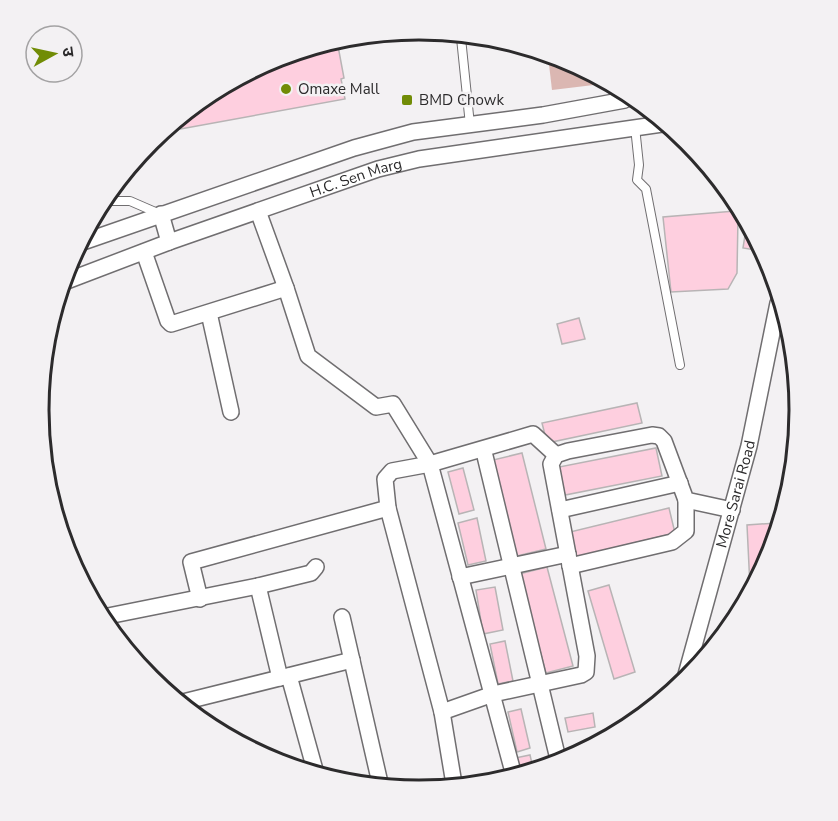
<svg xmlns="http://www.w3.org/2000/svg" width="838" height="821" font-family="'Nunito Sans','Noto Sans Devanagari',sans-serif">
<style>
.green{fill:#dbb7b2}
.building{fill:#fecfdf;stroke:#b8b4b5;stroke-width:1.5}
.lines{fill:none;stroke-linecap:round;stroke-linejoin:round}
.service-casing{stroke:#706e70;stroke-width:10}
.minor-casing{stroke:#706e70;stroke-width:18}
.service{stroke:#fff;stroke-width:8}
.minor{stroke:#fff;stroke-width:15}
.poi-dot{fill:#718c06;stroke:#f3f1f3;stroke-width:2}
.labels{text-anchor:middle;dominant-baseline:central;stroke-width:5;stroke-linejoin:round;paint-order:stroke}
.poi-label{font-size:15px;fill:#2c2b2c;stroke:#f3f1f3;text-anchor:start}
.street-label{font-size:15px;fill:#2c2b2c;stroke:#f3f1f3}
.rim{fill:none;stroke:#2c2b2c;stroke-width:3}
</style>
<rect width="100%" height="100%" fill="#f3f1f3"/>
<path class="green" d="M548,56L565,59L602,84L552,90Z"/>
<path class="building" d="M419,30L438,34L439,36L389,40V36Z
M338,46L344,78L341,79L345,99L164,132L274,59Z
M735,211L738,217L737,273L728,289L671,292L663,217Z
M746,229L761,251L743,248Z
M579,318L585,339L562,344L557,324Z
M637,403L642,423L547,443L542,423Z
M656,448L662,476L565,495L559,467Z
M522,453L546,549L517,556L493,460Z
M463,468L474,510L459,514L448,472Z
M669,508L675,533L576,557L570,532Z
M477,518L486,561L468,565L458,523Z
M777,523L770,556L750,587L747,525Z
M547,567L573,666L546,673L519,574Z
M609,585L635,672L614,679L588,591Z
M495,587L503,630L483,634L476,590Z
M505,641L513,681L498,684L490,644Z
M521,709L530,748L517,752L508,712Z
M593,713L595,727L568,732L565,718Z
M530,755L533,768L518,771L515,758Z"/>
<g class="lines">
<defs>
<path id="service" d="M461,38L470,125
M635,127L639,165L637,180L646,189L680,365
M110,201H130L160,214"/>
<g id="minor">
<path d="M258,211L286,288L308,356L376,407L393,404L430,464L513,772"/>
<path d="M161,214L169,242"/>
<path d="M83,242L354,148L413,132L543,115L625,100"/>
<path d="M144,252L168,321L171,324L286,288"/>
<path id="s1" d="M64,282L169,242L378,169L419,159L662,124"/>
<path d="M209,313L231,412"/>
<path d="M485,456L559,763"/>
<path d="M388,508L442,712L454,784"/>
<path d="M560,510L680,483"/>
<path d="M570,566L672,542L686,531V500"/>
<path d="M460,577L568,554"/>
<path d="M258,586L280,678"/>
<path d="M200,599L191,562L388,508L385,479L392,471L430,464L533,434L556,455"/>
<path d="M108,616L258,586L311,573L316,567"/>
<path d="M342,617L380,783"/>
<path d="M289,676L315,770"/>
<path id="s2" d="M684,682L749,446L778,303"/>
<path d="M183,702L352,660"/>
<path d="M442,712L493,694L581,675L586,672L587,656L551,464L556,455L568,451L652,435L659,436L664,441L686,500L732,510"/>
</g>
</defs>
<use href="#service" class="service-casing"/>
<use href="#minor" class="minor-casing"/>
<use href="#service" class="service"/>
<use href="#minor" class="minor"/>
</g>
<g class="poi-dot">
<circle cx="286" cy="89" r="6"/>
<rect x="401" y="94" width="12" height="12" rx="3"/>
</g>
<g class="labels">
<g class="poi-label">
<text x="298" y="89">Omaxe Mall</text>
<text x="419" y="100">BMD Chowk</text>
</g>
<g class="street-label">
<text stroke="none"><textPath href="#s1" startOffset="310">H.C. Sen Marg</textPath></text>
<text stroke="none"><textPath href="#s2" startOffset="195">More Sarai Road</textPath></text>
</g>
</g>
<path d="M0 0H838V821H0ZM49 410a370 370 0 1 1 740 0a370 370 0 1 1-740 0Z" fill="#f3f1f3" fill-rule="evenodd"/>
<path class="rim" d="M49 410a370 370 0 1 1 740 0a370 370 0 1 1-740 0Z"/>
<g transform="translate(54 54) rotate(82)"><circle r="28" fill="#f3f1f3" stroke="#a3a2a3" stroke-width="1.5"/>
<path d="M0-4.5L10 22L0 15L-10 22Z" fill="#718c06"/>
<text y="-9" font-size="16" font-weight="bold" text-anchor="middle" fill="#2c2b2c">उ</text>
</g>
</svg>
